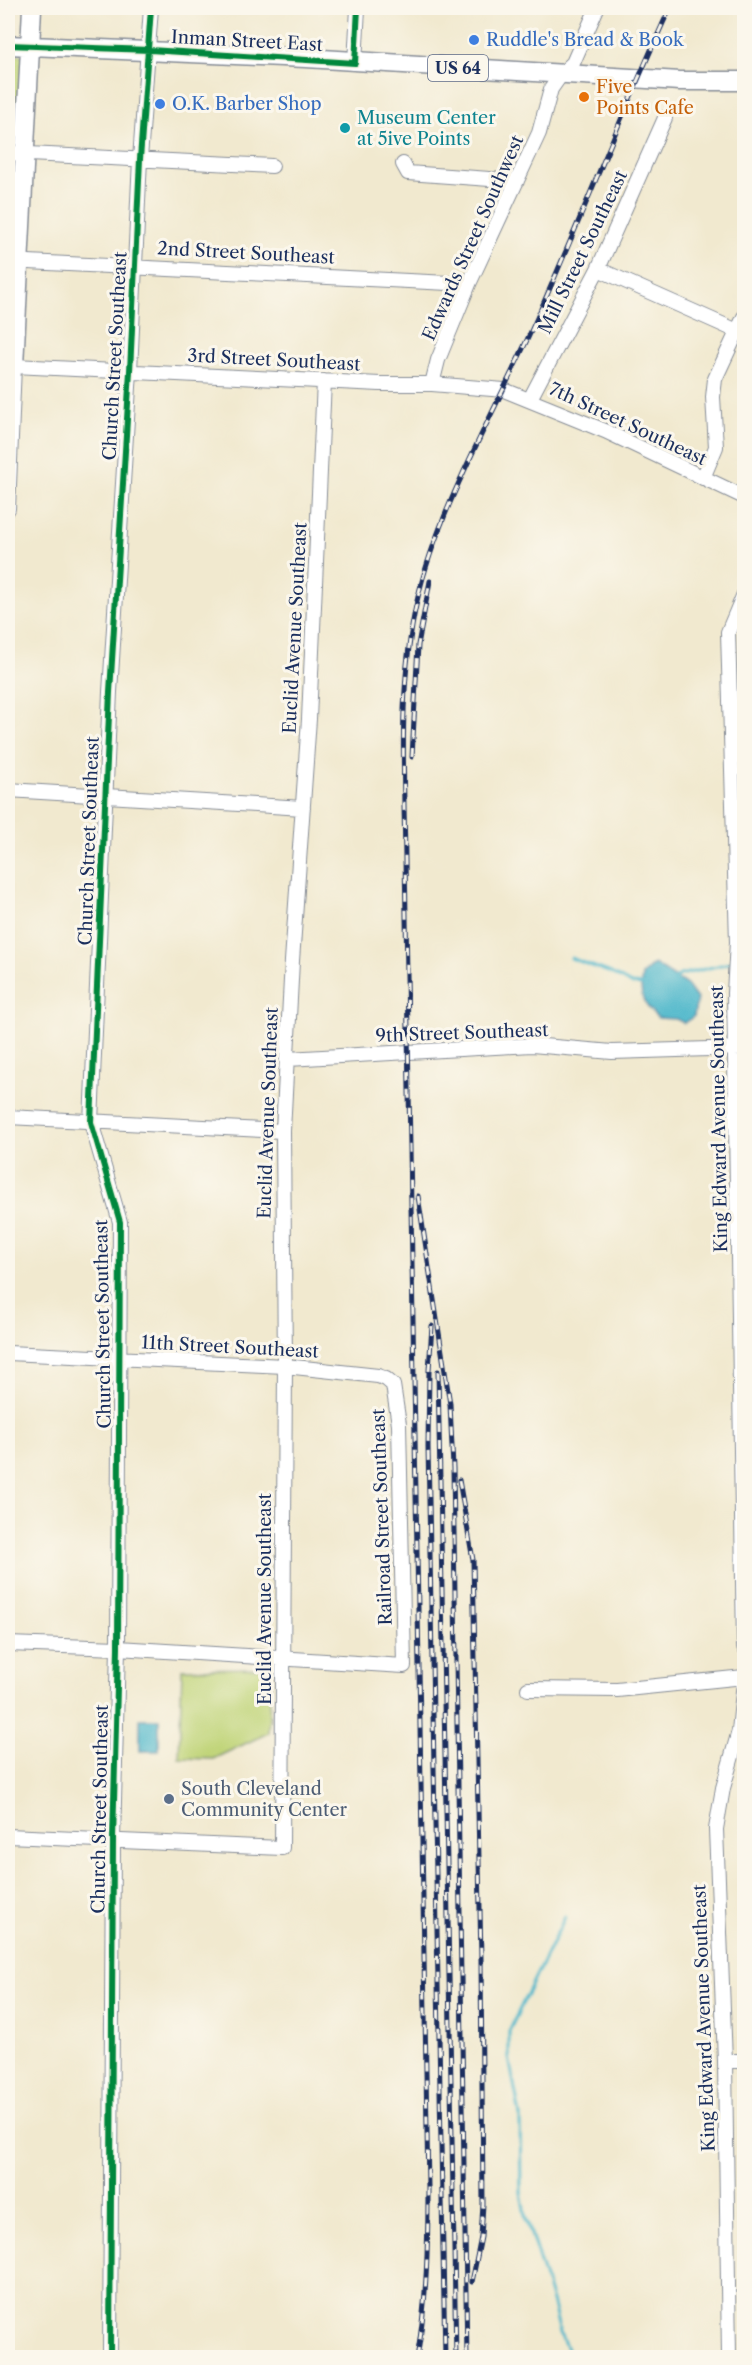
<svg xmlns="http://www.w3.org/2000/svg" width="752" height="2365" font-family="'Libre Caslon Text',serif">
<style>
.green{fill:#c0d478;stroke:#6e826b;stroke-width:1.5}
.water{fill:#4eb7cb;stroke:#347394;stroke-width:1.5}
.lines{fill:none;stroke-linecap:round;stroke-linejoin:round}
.stream{stroke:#4eb7cb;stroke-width:3}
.minor-casing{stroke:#868c96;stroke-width:16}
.major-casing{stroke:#868c96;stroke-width:21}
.minor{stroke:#fff;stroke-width:14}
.major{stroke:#fff;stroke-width:18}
.rail-casing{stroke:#1b2f5e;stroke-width:5}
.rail{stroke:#fbf7ec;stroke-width:3;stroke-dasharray:9;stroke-linecap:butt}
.cycleway-casing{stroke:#fbf7ec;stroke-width:10}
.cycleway{stroke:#00873e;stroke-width:6}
.shop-dot{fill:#3f7fe0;stroke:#fbf7ec;stroke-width:2}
.food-dot{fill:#e8710a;stroke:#fbf7ec;stroke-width:2}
.culture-dot{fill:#0f9aa8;stroke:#fbf7ec;stroke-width:2}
.service-dot{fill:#5c6f8a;stroke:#fbf7ec;stroke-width:2}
.labels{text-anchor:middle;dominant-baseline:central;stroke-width:6;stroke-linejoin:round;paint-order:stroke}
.shield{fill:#fbf7ec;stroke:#5e6b89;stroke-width:1.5}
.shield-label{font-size:16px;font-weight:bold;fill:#1b2f5e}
.shop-label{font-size:18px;fill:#366cbe;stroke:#fbf7ec;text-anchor:start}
.street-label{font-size:18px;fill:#1b2f5e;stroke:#fbf7ec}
.food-label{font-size:18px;fill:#c56008;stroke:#fbf7ec;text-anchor:start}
.culture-label{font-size:18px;fill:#0d838f;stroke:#fbf7ec;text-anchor:start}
.service-label{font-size:18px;fill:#4e5e75;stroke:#fbf7ec;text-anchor:start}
</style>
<rect width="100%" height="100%" fill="#fbf7ec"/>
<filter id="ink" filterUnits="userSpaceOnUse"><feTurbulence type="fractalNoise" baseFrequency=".0167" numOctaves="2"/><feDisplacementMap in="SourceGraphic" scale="12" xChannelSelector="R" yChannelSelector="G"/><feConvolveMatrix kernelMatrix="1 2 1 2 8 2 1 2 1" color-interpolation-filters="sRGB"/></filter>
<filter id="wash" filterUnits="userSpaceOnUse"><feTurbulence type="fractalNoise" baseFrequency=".008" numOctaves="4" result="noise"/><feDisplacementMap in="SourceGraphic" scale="24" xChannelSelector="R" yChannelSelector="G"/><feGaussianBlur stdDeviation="1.35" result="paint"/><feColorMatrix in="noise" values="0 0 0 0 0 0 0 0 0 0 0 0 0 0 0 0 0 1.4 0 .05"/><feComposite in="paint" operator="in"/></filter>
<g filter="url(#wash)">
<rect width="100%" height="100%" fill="#f1e9cf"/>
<path class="green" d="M8,54L24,55L19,147L8,146Z
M272,1668L268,1733L213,1759L179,1758L182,1669Z"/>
<path class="water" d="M654,964L687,985L697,999L694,1016L684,1023L676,1019L658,1018C643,1004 639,997 642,975Z
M140,1719H159V1751H140Z"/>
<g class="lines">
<path class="stream" d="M571,958L611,973L631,984L644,985
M674,980L680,975L733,962
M565,1917L509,2031V2058L520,2115L521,2192L525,2215L552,2301L560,2333L571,2358"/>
</g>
</g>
<g filter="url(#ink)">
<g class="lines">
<defs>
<path id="minor" d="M355,63L358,8
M8,153L272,166
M403,164L408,173L517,181
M8,261L469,284
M598,269L744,334
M432,384L438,360L469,284L539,133L551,89L563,72L573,63L597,8
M530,399L598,269L665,118
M703,478L716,447L713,397L715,379L744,317
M8,509L14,366L380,384H432L504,390L605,431L744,497
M744,594L728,632L737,942L734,993L744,1647
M8,790L303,808
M288,1059L532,1045L612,1052L742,1048
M8,1117L283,1131
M8,1353L285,1366L378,1376L386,1379L393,1385L399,1424L404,1666L118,1648L8,1644
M528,1689L617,1690L744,1677
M8,1836L282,1848L285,1366L283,1131L292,961L309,719L324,381
M725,2061H744
M110,2358L113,1840L118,1648L120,1222L91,1122L110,692L130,371L140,159L151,8
M729,2358L725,2061L716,1829L723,1788L739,1731L744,1681"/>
<path id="major" d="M8,45L306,58L680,81H744
M8,366H14L32,8"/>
</defs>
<use href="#minor" class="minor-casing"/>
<use href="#major" class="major-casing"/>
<use href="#minor" class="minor"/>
<use href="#major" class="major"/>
<defs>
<path id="rail" d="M412,757L418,645L430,581
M418,1196L450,1404L453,1468L467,2358
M432,1326L429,1370L428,1446L445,2358
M438,1371L456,2358
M459,1480L473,1560L481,1959L483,2204L481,2237L472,2282
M417,2358C427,2301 428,2244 428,2187L405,859C404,774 398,685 417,601C438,509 493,416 532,329C580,223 621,113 670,8"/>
</defs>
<use href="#rail" class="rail-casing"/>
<use href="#rail" class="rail"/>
<defs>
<path id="cycleway" d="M8,45L150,50L355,63L358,8
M110,2358L113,1840L118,1648L120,1222L91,1122L110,692L130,371L140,159L151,8"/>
</defs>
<use href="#cycleway" class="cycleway-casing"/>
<use href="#cycleway" class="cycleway"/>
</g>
</g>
<g class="shop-dot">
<circle cx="474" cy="40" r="6"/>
<circle cx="160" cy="104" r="6"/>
</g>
<circle class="food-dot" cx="584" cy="97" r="6"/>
<circle class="culture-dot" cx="345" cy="128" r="6"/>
<circle class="service-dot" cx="169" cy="1799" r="6"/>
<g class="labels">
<rect class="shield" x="428" y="55" width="60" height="26" rx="4.5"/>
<g class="shield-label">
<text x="458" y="68">US 64</text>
</g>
<g class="shop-label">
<text x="486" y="40">Ruddle's Bread &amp; Book</text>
<text x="172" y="104">O.K. Barber Shop</text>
</g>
<g class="street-label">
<text transform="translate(247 41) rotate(3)">Inman Street East</text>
<text transform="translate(473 238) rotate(-66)">Edwards Street Southwest</text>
<text transform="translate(583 252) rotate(-64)">Mill Street Southeast</text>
<text transform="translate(246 253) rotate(3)">2nd Street Southeast</text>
<text transform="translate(115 356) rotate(-87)">Church Street Southeast</text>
<text transform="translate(274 360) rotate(3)">3rd Street Southeast</text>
<text transform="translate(628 424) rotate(25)">7th Street Southeast</text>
<text transform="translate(295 628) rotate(-87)">Euclid Avenue Southeast</text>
<text transform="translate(89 841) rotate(-88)">Church Street Southeast</text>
<text transform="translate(462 1033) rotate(-2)">9th Street Southeast</text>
<text transform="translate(268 1113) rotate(-88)">Euclid Avenue Southeast</text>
<text transform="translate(719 1119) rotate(-91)">King Edward Avenue Southeast</text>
<text transform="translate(103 1324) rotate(-91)">Church Street Southeast</text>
<text transform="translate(230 1347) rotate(3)">11th Street Southeast</text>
<text transform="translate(382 1517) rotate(-92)">Railroad Street Southeast</text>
<text transform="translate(265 1599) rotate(-90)">Euclid Avenue Southeast</text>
<text transform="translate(100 1809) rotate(-89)">Church Street Southeast</text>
<text transform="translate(704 2018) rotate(-92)">King Edward Avenue Southeast</text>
</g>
<g class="food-label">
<text x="596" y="87">Five<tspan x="596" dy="21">Points Cafe</tspan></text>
</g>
<g class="culture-label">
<text x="357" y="118">Museum Center<tspan x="357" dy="21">at 5ive Points</tspan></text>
</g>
<g class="service-label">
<text x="181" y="1789">South Cleveland<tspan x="181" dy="21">Community Center</tspan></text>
</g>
</g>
<rect width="752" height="2365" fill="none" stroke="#fbf7ec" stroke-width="30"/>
</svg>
